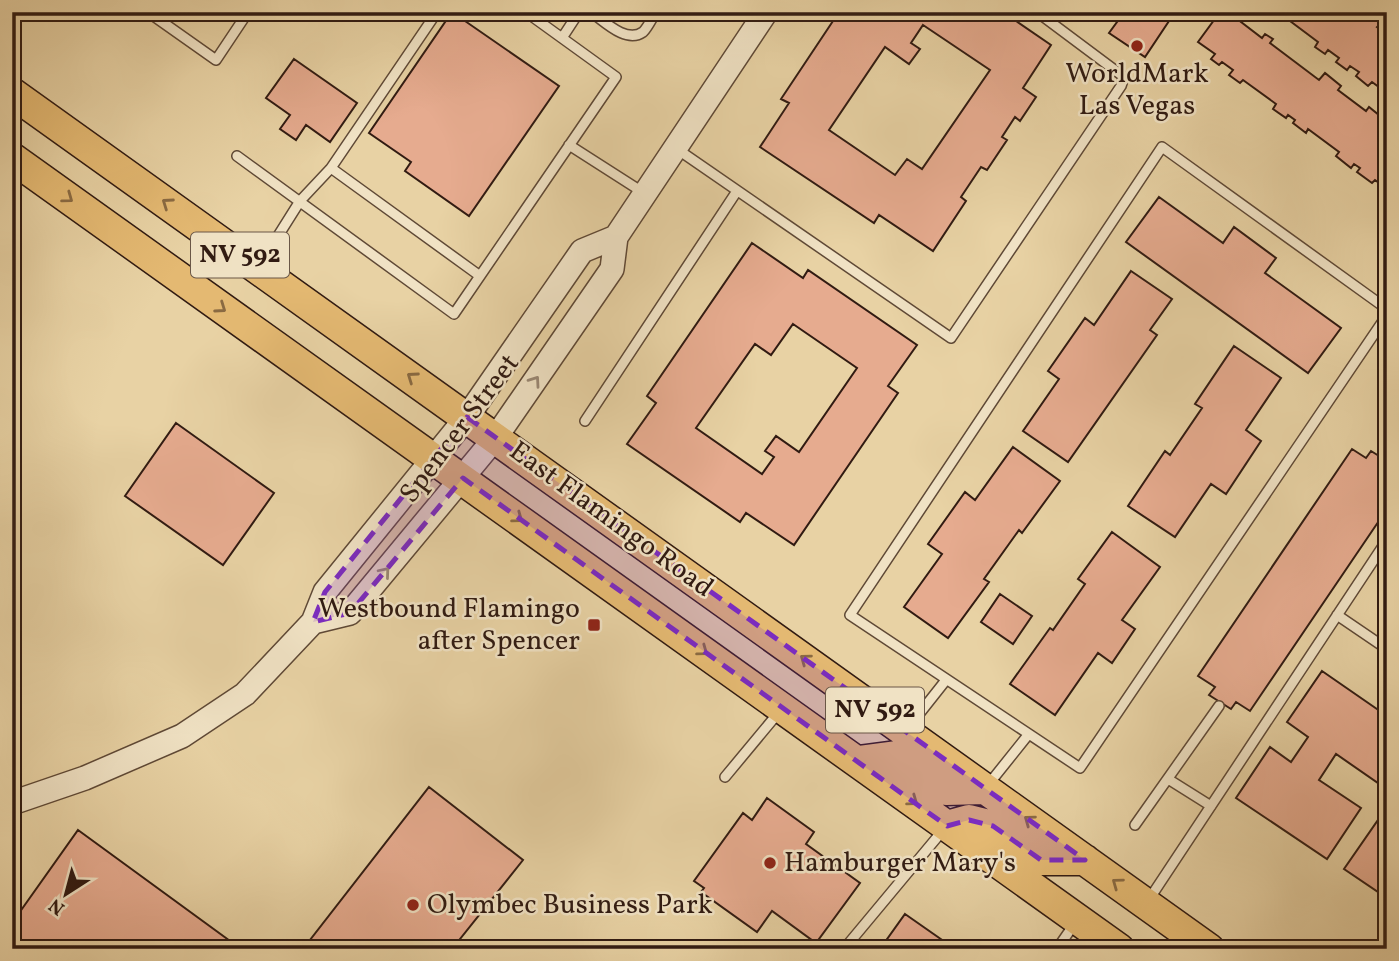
<svg xmlns="http://www.w3.org/2000/svg" width="1399" height="961" font-family="Vollkorn,serif">
<style>
.building{fill:#e6ab8f;stroke:#311b12;stroke-width:2;fill-rule:evenodd}
.lines{fill:none;stroke-linecap:round;stroke-linejoin:round}
.service-casing{stroke:#5f4936;stroke-width:12}
.tertiary-casing{stroke:#5f4936;stroke-width:26}
.primary-casing{stroke:#311b12;stroke-width:33}
.service{stroke:#f0e2c4;stroke-width:9}
.tertiary{stroke:#f0e2c4;stroke-width:23}
.primary{stroke:#e4b972;stroke-width:30}
.oneway{stroke:#8a6a42}
.oneway2{stroke:#9a8874}
.marked{fill:#7b2cbf;fill-opacity:0.2;stroke:#7b2cbf;stroke-width:5;stroke-dasharray:14 9;stroke-linejoin:round}
.poi-dot{fill:#8f2418;stroke:#f0e2c4;stroke-width:2.5}
.labels{text-anchor:middle;dominant-baseline:central;stroke-width:5;stroke-linejoin:round;paint-order:stroke}
.shield{fill:#f0e2c4;stroke:#6a5747;stroke-width:2}
.shield-label{font-size:26px;font-weight:bold;fill:#311b12}
.poi-label{font-size:28px;fill:#311b12;stroke:#f0e2c4;text-anchor:start}
.street-label{font-size:28px;fill:#311b12;stroke:#f0e2c4}
</style>
<rect width="100%" height="100%" fill="#e8d2a4"/>
<filter id="stains"><feTurbulence type="fractalNoise" baseFrequency=".00286" numOctaves="4"/><feColorMatrix values="0 0 0 0 .2 0 0 0 0 .09 0 0 0 0 .02 0 0 0 .5 -.17"/></filter>
<radialGradient id="worn" r=".72"><stop offset=".6" stop-color="#630" stop-opacity="0"/><stop offset="1" stop-color="#630" stop-opacity=".3"/></radialGradient>
<path class="building" d="M452,12L559,86L469,216L405,171L411,162L369,133Z
M839,12H1003L1051,45L1023,88L1036,97L1020,121L1015,117L1002,137L1007,140L987,170L981,167L961,197L966,201L933,251L879,215L874,223L760,147L789,103L781,99ZM923,25L990,70L922,169L907,159L895,175L829,130L885,47L909,64L920,49L911,43Z
M1102,12H1175L1145,57L1109,33L1117,22Z
M1220,12H1228L1262,38L1265,34L1273,39L1270,43L1319,80L1325,73L1341,86L1338,90L1366,111L1369,107L1385,120L1383,123L1387,126V189L1375,180L1372,183L1357,172L1360,168L1354,164L1351,168L1336,156L1339,152L1308,129L1306,133L1293,123L1295,120L1288,115L1286,118L1273,109L1276,104L1243,80L1240,83L1229,75L1233,70L1222,62L1219,65L1211,59L1215,54L1198,42Z
M1278,12H1358L1366,18L1369,13L1382,22L1377,27L1387,34V93L1372,82L1368,86L1356,76L1359,72L1350,66L1347,70L1336,62L1339,58L1328,50L1325,54L1315,47L1318,42Z
M294,59L357,103L330,142L306,125L296,140L280,129L290,115L266,98Z
M1159,197L1223,243L1234,227L1276,258L1265,273L1341,328L1308,373L1126,242Z
M752,243L803,278L808,270L917,345L888,386L898,393L794,545L746,513L740,522L627,444L656,403L647,396ZM793,324L857,368L799,452L776,436L765,451L774,457L762,474L696,428L755,344L771,355Z
M1131,271L1172,299L1150,330L1157,335L1068,462L1023,431L1059,379L1048,371L1085,318L1094,325Z
M1234,346L1281,378L1246,430L1261,441L1226,494L1211,484L1175,537L1128,506L1165,451L1170,455L1202,408L1195,404Z
M176,423L274,493L223,565L125,496Z
M1013,447L1060,481L1022,533L1019,530L984,579L989,582L948,638L904,607L942,554L928,544L965,492L975,500Z
M1352,449L1366,458L1371,451L1387,461V509L1250,711L1236,702L1231,709L1209,695L1215,687L1198,676Z
M1112,532L1160,567L1122,620L1135,629L1112,663L1098,653L1055,715L1010,684L1050,628L1053,630L1085,584L1078,579Z
M1000,594L1032,616L1013,644L981,622Z
M1322,671L1387,716V770L1378,783L1336,754L1319,780L1361,808L1327,859L1236,798L1270,747L1291,762L1308,737L1287,722Z
M429,787L523,860L452,949H303Z
M767,798L814,832L806,844L860,883L816,943L772,911L757,932L701,892L704,888L694,881L743,813L752,820Z
M1378,820L1387,826V898L1344,869Z
M78,830L241,949H12V923Z
M905,914L955,949H880Z"/>
<g class="lines">
<defs>
<path id="service" d="M148,12L216,60L248,12
M591,12C604,21 626,44 643,32C648,27 652,18 656,12
M562,38L579,12
M569,145L644,193
M677,149L951,338L1121,86L1124,77L1037,12
M237,156L454,314L616,77L526,12
M331,168L480,276
M261,263L300,201L331,168L437,12
M1387,309L1162,147L850,615L1080,768L1387,315
M585,421L737,191
M1337,615L1387,649
M908,728L946,680
M725,777L779,712
M1168,779L1211,806
M988,785L1028,735
M1135,825L1219,706
M1148,901L1387,540
M844,949L944,829
M1057,949L1075,923"/>
<path id="tertiary" d="M313,622L350,613L496,437L612,269L616,237L766,12
M12,803L85,778L182,736L245,694L313,622L325,592L467,417L582,251L616,237"/>
<path id="primary" d="M12,93L1209,949
M12,158L1119,949
M858,761L896,756L946,790L985,789
M947,826L969,820L993,826L1041,860H1085"/>
</defs>
<use href="#service" class="service-casing"/>
<use href="#tertiary" class="tertiary-casing"/>
<use href="#primary" class="primary-casing"/>
<use href="#service" class="service"/>
<use href="#tertiary" class="tertiary"/>
<use href="#primary" class="primary"/>
</g>
<defs><path id="oneway-chevron" d="M-2-3.5L2.5 0L-2 3.5" fill="none" stroke-width="1.6" stroke-linecap="round" stroke-linejoin="round" transform="scale(1.75)"/></defs>
<g class="oneway">
<use href="#oneway-chevron" transform="translate(68 198) rotate(36)"/>
<use href="#oneway-chevron" transform="translate(167 203) rotate(-145)"/>
<use href="#oneway-chevron" transform="translate(221 308) rotate(35)"/>
<use href="#oneway-chevron" transform="translate(412 377) rotate(-145)"/>
<use href="#oneway-chevron" transform="translate(518 518) rotate(36)"/>
<use href="#oneway-chevron" transform="translate(703 651) rotate(36)"/>
<use href="#oneway-chevron" transform="translate(805 659) rotate(-144)"/>
<use href="#oneway-chevron" transform="translate(913 801) rotate(36)"/>
<use href="#oneway-chevron" transform="translate(1029 820) rotate(-144)"/>
<use href="#oneway-chevron" transform="translate(1117 883) rotate(-144)"/>
</g>
<g class="oneway2">
<use href="#oneway-chevron" transform="translate(535 381) rotate(-55)"/>
<use href="#oneway-chevron" transform="translate(385 572) rotate(-50)"/>
</g>
<path class="marked" d="M467,417L1085,860H1041L993,826L969,820L947,826L463,478L350,613L313,622L325,592Z"/>
<g class="poi-dot">
<circle cx="1137" cy="46" r="7"/>
<rect x="587" y="618" width="14" height="14" rx="3.5"/>
<circle cx="770" cy="863" r="7"/>
<circle cx="413" cy="905" r="7"/>
</g>
<g class="labels">
<g class="shield">
<rect x="191" y="232.5" width="98" height="45" rx="5"/>
<rect x="826" y="687.5" width="98" height="45" rx="5"/>
</g>
<g class="shield-label">
<text x="240" y="255">NV 592</text>
<text x="875" y="710">NV 592</text>
</g>
<g class="poi-label">
<text x="1137" y="74" text-anchor="middle">WorldMark<tspan x="1137" dy="32">Las Vegas</tspan></text>
<text x="580" y="609" text-anchor="end">Westbound Flamingo<tspan x="580" dy="32">after Spencer</tspan></text>
<text x="784" y="863">Hamburger Mary's</text>
<text x="427" y="905">Olymbec Business Park</text>
</g>
<g class="street-label">
<text transform="translate(460 429) rotate(-53)">Spencer Street</text>
<text transform="translate(611 520) rotate(36)">East Flamingo Road</text>
</g>
</g>
<rect width="1399" height="961" fill="none" stroke="#e8d2a4" stroke-width="42"/>
<rect x="14" y="14" width="1371" height="933" fill="none" stroke="#311b12" stroke-width="3.5"/>
<rect x="21" y="21" width="1357" height="919" fill="none" stroke="#311b12" stroke-width="2"/>
<g transform="translate(66 894) rotate(216)" stroke="#f0e2c4" stroke-width="5" paint-order="stroke">
<path d="M0-5L12 26L0 18L-12 26Z" fill="#311b12"/>
<text y="-10" font-size="19" font-weight="bold" text-anchor="middle" fill="#311b12">N</text>
</g>
<rect width="100%" height="100%" filter="url(#stains)"/>
<rect width="100%" height="100%" fill="url(#worn)"/>
</svg>
